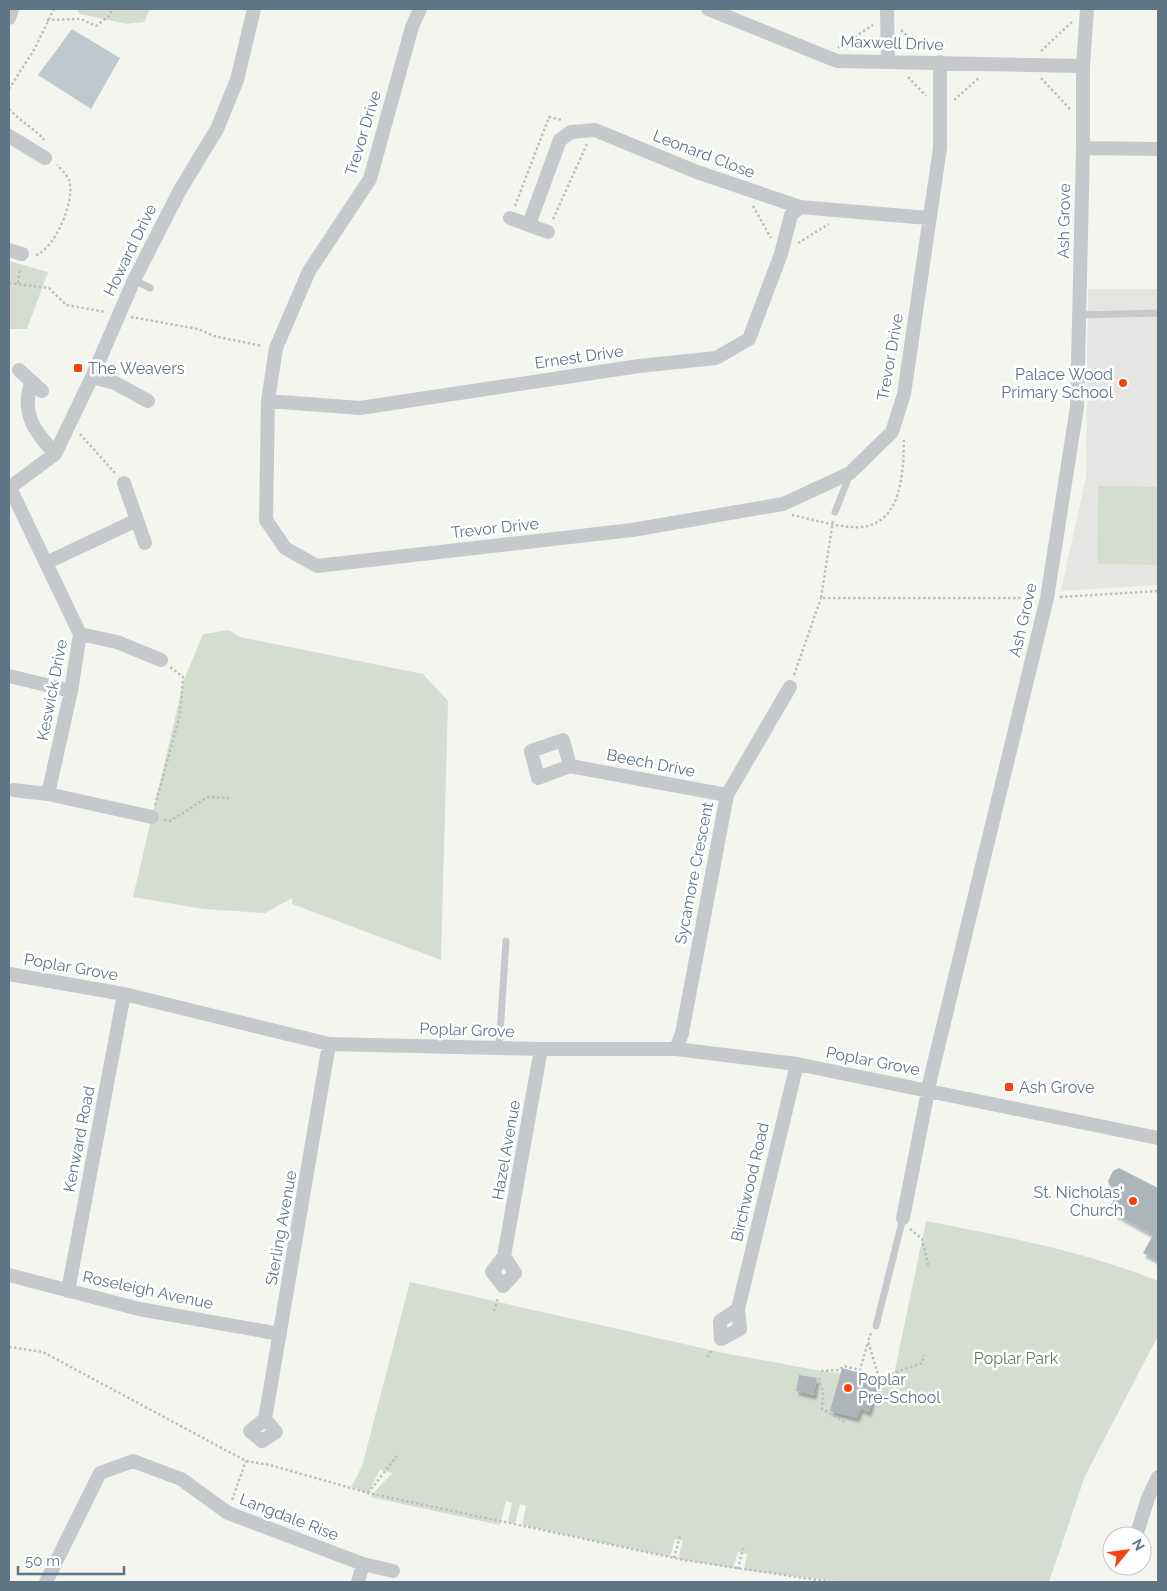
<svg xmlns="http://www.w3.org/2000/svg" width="1167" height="1591" font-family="Raleway,sans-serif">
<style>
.built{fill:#e5e6e4}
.green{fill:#d5ddd1}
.water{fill:#bdc9ce}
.building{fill:#acb5b9;filter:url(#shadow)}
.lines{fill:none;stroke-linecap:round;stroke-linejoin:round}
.path{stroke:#bcbfc1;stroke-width:2.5;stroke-dasharray:2.5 2.5;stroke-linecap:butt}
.lane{stroke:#c6c9cc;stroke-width:7}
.street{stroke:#c6c9cc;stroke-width:14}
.poi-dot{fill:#f5430f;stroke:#fff;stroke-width:2}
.labels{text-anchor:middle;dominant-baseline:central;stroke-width:5;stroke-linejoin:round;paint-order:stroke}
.street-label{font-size:16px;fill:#607584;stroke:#fff}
.poi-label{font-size:16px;fill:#607584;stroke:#fff;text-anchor:start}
.park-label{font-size:16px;fill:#657b60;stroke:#fff}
</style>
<defs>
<filter id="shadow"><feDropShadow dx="2.5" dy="4.5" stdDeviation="1" flood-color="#0004"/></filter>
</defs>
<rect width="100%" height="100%" fill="#f5f5f0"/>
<path class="built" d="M1088,289H1158V585L1061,591L1086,477Z"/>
<path class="green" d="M77,9H150L144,22L127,24L80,14Z
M9,261L48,272L27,329H9Z
M1098,486L1158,487V565L1097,564Z
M229,630L240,637L423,674L448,701L441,960L292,904V898L265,913L203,909L133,897L184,680L203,634Z
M926,1221C1006,1237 1082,1250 1158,1281V1336L1085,1476L1049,1582H843L744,1570L747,1554L738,1552L733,1568L678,1559L683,1541L675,1539L670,1557L522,1525L526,1506L520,1504L515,1524L508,1522L512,1503L506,1501L500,1525L370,1497L392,1473L380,1470L368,1493L351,1487L362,1466L410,1282L724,1353L821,1371L893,1379Z"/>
<path class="water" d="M72,29L120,58L91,109L38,75Z"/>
<path class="building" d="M1119,1168L1158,1188V1261L1143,1253L1153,1235L1108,1210L1119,1190L1110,1186L1108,1181L1113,1171Z
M842,1368L879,1378L869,1412L860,1409L857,1418L830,1411Z
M799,1375L817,1378L814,1395L796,1391Z"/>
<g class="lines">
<path class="path" d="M47,20L81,19L96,26L109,16L113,9
M901,30L920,49
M838,48L873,25
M1041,51L1072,22
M908,77L926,96
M1041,78L1070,109
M9,89L35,48L54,9
M954,100L980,77
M9,109C20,121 34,128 44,140
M515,206L549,117L562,120
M753,206L771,238
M553,219L587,144
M798,243L829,224
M36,255C55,249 76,199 69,180C67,175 60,168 57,165
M9,283L49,288L66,305L106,312
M18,283L20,268
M131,317L198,329L214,336L262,346
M80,434L115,473
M792,515C812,519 849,531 868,526C903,516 903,470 904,440
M833,521L821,598H1034
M1060,597L1158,591
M794,675L821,598
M155,805L180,715L183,677L170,667
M164,820L170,821L208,797L229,798
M910,1229L922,1239L929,1268
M494,1311L498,1298
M871,1333L868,1341L879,1378L922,1363L924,1355
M9,1347L43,1352L246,1461L270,1465L368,1493L684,1560L831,1582
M707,1357L712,1350
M821,1371L839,1370L844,1366L860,1370L868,1342
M819,1378L823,1392L822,1409L845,1422
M368,1493L397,1456
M232,1500L246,1461
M674,1558L680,1536
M738,1569L743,1548"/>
<path class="lane" d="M134,280L150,288
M1079,315L1158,313
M835,512L850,474
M499,1048L506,941
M876,1326L903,1218"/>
<path class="street" d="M420,9L412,27L370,179L309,271L276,348L268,401L266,520L285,548L317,566L632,530L783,504L850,473L892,432L904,394L940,148V62
M708,9L837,61L1083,66
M887,9L888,61
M9,18L12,9
M9,136L45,158
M1083,148L1158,149
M510,218L548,232
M529,224L560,140L571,132L595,130L697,172L800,207L928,218
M9,250L22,254
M19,370L42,391
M92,377L115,383L148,401
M31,383C21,415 35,431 55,454
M268,401L360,408L639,366L716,358L749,339L781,254L791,215L800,207
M124,483L145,543
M9,488L55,454L92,377L134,280L180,190L217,129L237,80L254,9
M10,488L80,634L71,691L48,794
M46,563L137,520
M80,634L117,642L161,660
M9,676L71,691
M570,766L563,740L531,751L538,778L570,766L727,795
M13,790L48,794L152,817
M9,974L124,994L329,1044L541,1049H676L797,1064L1158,1138
M676,1049L682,1033L727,795L790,687
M903,1218L931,1076L1047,598L1077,407L1083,148V66L1087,9
M504,1256L515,1273L503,1286L492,1272L504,1256L541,1049
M9,1275L139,1309L280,1334
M68,1291L124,994
M738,1309L720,1321L721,1339L740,1329L738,1309L797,1064
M265,1419L276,1432L262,1441L250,1431L265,1419L329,1044
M1136,1536L1148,1498L1158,1477
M46,1582L100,1473L133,1461L181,1479L228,1513L363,1564L393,1571
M358,1582L363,1564"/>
</g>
<g class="poi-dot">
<rect x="73" y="363" width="10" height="10" rx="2.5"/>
<circle cx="1123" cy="383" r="5"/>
<rect x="1004" y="1082" width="10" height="10" rx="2.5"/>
<circle cx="1133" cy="1201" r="5"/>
<circle cx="848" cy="1388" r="5"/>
</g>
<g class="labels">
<g class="street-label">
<text transform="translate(892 43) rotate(2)">Maxwell Drive</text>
<text transform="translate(363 133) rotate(-73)">Trevor Drive</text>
<text transform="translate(704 154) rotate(21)">Leonard Close</text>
<text transform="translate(1064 221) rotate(-89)">Ash Grove</text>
<text transform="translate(130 250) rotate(-64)">Howard Drive</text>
<text transform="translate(579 357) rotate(-8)">Ernest Drive</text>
<text transform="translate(890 357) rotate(-80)">Trevor Drive</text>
<text transform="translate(495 528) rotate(-6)">Trevor Drive</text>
<text transform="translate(1023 620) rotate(-77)">Ash Grove</text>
<text transform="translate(52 690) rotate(-79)">Keswick Drive</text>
<text transform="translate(651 763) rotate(11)">Beech Drive</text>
<text transform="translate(694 873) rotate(-79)">Sycamore Crescent</text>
<text transform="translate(71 967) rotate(10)">Poplar Grove</text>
<text transform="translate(467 1030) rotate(2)">Poplar Grove</text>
<text transform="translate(873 1061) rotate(11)">Poplar Grove</text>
<text transform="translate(79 1139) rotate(-79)">Kenward Road</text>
<text transform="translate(506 1150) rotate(-80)">Hazel Avenue</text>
<text transform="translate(750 1182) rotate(-77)">Birchwood Road</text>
<text transform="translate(281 1228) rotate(-80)">Sterling Avenue</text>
<text transform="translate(148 1290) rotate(12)">Roseleigh Avenue</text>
<text transform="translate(289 1517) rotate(21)">Langdale Rise</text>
</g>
<g class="poi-label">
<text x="88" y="368">The Weavers</text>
<text x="1113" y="374" text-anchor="end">Palace Wood<tspan x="1113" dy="18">Primary School</tspan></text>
<text x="1019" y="1087">Ash Grove</text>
<text x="1123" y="1192" text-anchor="end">St. Nicholas'<tspan x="1123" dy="18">Church</tspan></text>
<text x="858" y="1379">Poplar<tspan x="858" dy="18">Pre-School</tspan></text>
</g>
<g class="park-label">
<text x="1016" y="1358">Poplar Park</text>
</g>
</g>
<rect width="1167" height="1591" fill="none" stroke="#607584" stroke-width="20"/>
<g transform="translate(1127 1551) rotate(61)"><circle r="24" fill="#ffffff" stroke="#bfc8ce"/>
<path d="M0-4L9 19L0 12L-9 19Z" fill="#f5430f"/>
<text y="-8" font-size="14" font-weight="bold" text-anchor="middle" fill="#607584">N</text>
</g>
<path d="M18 1566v8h106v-8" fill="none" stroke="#607584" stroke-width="2.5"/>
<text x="25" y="1566" font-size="15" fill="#607584" stroke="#ffffff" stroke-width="4" paint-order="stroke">50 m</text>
</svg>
